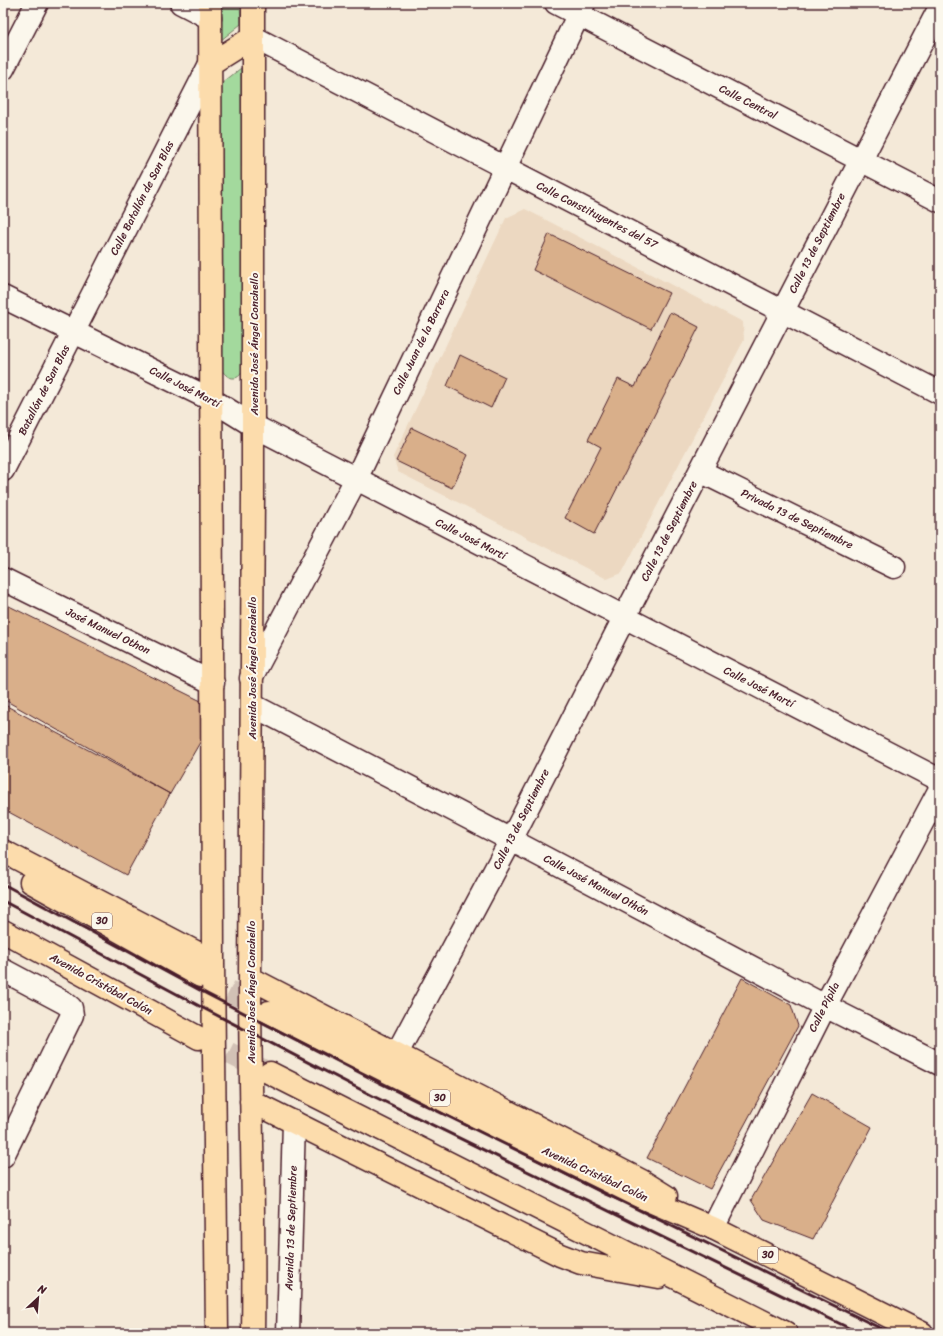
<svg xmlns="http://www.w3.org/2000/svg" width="943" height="1336" font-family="Sriracha,sans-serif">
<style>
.built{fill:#ecd8c1}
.green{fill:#a3d99d;stroke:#767c64}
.building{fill:#d9af8a;stroke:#4a1f2b}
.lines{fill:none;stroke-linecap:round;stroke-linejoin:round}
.major-tunnel{stroke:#d2c1b5;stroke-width:22;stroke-dasharray:22 11;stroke-linecap:butt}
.minor-casing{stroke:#4a1f2b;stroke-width:25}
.major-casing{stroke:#4a1f2b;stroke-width:25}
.minor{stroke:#fbf7ec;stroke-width:22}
.major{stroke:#fcdcac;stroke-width:22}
.rail{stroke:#4a1f2b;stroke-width:3}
.labels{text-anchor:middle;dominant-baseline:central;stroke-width:4;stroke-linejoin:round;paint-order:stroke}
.shield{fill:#fbf7ec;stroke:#7f6065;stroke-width:1}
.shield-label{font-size:10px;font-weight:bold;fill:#4a1f2b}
.street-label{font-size:11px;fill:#4a1f2b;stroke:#fbf7ec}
</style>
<rect width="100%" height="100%" fill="#f4e9d8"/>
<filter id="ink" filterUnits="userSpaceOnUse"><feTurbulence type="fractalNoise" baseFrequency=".025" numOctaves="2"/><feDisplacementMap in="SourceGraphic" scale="8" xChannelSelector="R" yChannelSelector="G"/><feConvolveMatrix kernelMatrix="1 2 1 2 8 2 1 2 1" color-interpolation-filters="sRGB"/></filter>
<g filter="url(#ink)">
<path class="built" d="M525,209L743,322L744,340L622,573L607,579L477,512L398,472L393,457L506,218Z"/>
<path class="green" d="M220,3H240L241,24L220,41Z
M241,68L243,368C241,381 228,381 222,370L221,84Z"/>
<path class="building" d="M549,234L669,293L651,329L533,270Z
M670,312L699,327L594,534L565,518L601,447L588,440L618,379L635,387Z
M460,355L505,377L491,408L447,386Z
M412,428L468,455L452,488L396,461Z
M3,603L201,701L206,732L170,794L3,699Z
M3,704L170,794L126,875L3,809Z
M742,978L791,1005L798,1026L710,1189L647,1158Z
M812,1093L872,1127L813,1239L764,1220L751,1200Z"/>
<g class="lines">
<path class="major-tunnel" d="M200,976L265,1009
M199,1038L267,1072"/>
<defs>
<path id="minor" d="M181,3L210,18
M556,3L940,201
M253,37L940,393
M3,69L37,3
M3,297L212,400L254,426L940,780
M3,470L210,64
M700,471L894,567
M3,579L213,683
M251,678L356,479L584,3
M252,705L511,840L825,1006L940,1064
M3,970L65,1003L71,1008L72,1015L3,1156
M396,1055L511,840L624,618L940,7
M713,1228L825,1006L940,789
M288,1333L294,1122"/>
<path id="major" d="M210,3L213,961L217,1333
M253,3C255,328 252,654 250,979C250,1097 255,1215 253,1333
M210,64L253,37
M3,851L213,961
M31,882L200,976
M3,931L199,1038
M250,978L642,1181L666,1196
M269,1012L610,1184L713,1228L922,1333
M270,1073L786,1333
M251,1101L560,1255L581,1263L659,1277"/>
</defs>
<use href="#minor" class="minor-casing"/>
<use href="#major" class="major-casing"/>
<use href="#minor" class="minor"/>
<use href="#major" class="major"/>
<path class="rail" d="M3,884L207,994L380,1083L890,1333
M3,901L203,1008L375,1097L859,1333"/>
</g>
</g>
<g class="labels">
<g class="shield">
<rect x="92" y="913" width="20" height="16" rx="3"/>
<rect x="430" y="1090" width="20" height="16" rx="3"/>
<rect x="758" y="1247" width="20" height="16" rx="3"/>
</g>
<g class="shield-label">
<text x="102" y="921">30</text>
<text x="440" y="1098">30</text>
<text x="768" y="1255">30</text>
</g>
<g class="street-label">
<text transform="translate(748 102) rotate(27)">Calle Central</text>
<text transform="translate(142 198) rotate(-63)">Calle Batallón de San Blas</text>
<text transform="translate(597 215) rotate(27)">Calle Constituyentes del 57</text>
<text transform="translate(817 243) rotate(-63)">Calle 13 de Septiembre</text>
<text transform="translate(421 342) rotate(-64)">Calle Juan de la Barrera</text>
<text transform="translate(254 344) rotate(-90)">Avenida José Ángel Conchello</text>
<text transform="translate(185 387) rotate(27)">Calle José Martí</text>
<text transform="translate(44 390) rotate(-63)">Batallón de San Blas</text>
<text transform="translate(797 519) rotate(26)">Privada 13 de Septiembre</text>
<text transform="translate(669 531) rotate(-63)">Calle 13 de Septiembre</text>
<text transform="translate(471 539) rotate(27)">Calle José Martí</text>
<text transform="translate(108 631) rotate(26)">José Manuel Othon</text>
<text transform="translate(252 668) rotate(-90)">Avenida José Ángel Conchello</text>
<text transform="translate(759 687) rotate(27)">Calle José Martí</text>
<text transform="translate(521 819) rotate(-63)">Calle 13 de Septiembre</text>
<text transform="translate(596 885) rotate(28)">Calle José Manuel Othón</text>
<text transform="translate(101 984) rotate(29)">Avenida Cristóbal Colón</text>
<text transform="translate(251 992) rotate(-90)">Avenida José Ángel Conchello</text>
<text transform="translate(824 1007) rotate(-63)">Calle Pípila</text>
<text transform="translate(595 1174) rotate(25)">Avenida Cristóbal Colón</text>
<text transform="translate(291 1228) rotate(-88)">Avenida 13 de Septiembre</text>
</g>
</g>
<rect width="943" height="1336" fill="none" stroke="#fbf7ec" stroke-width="16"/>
<rect x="8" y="8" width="927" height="1320" fill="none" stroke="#4a1f2b" stroke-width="1.5" filter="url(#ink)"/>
<g transform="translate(38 1298) rotate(26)" stroke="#fbf7ec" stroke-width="3" paint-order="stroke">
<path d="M0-3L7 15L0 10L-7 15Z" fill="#4a1f2b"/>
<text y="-6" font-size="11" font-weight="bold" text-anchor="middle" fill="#4a1f2b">N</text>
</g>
</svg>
